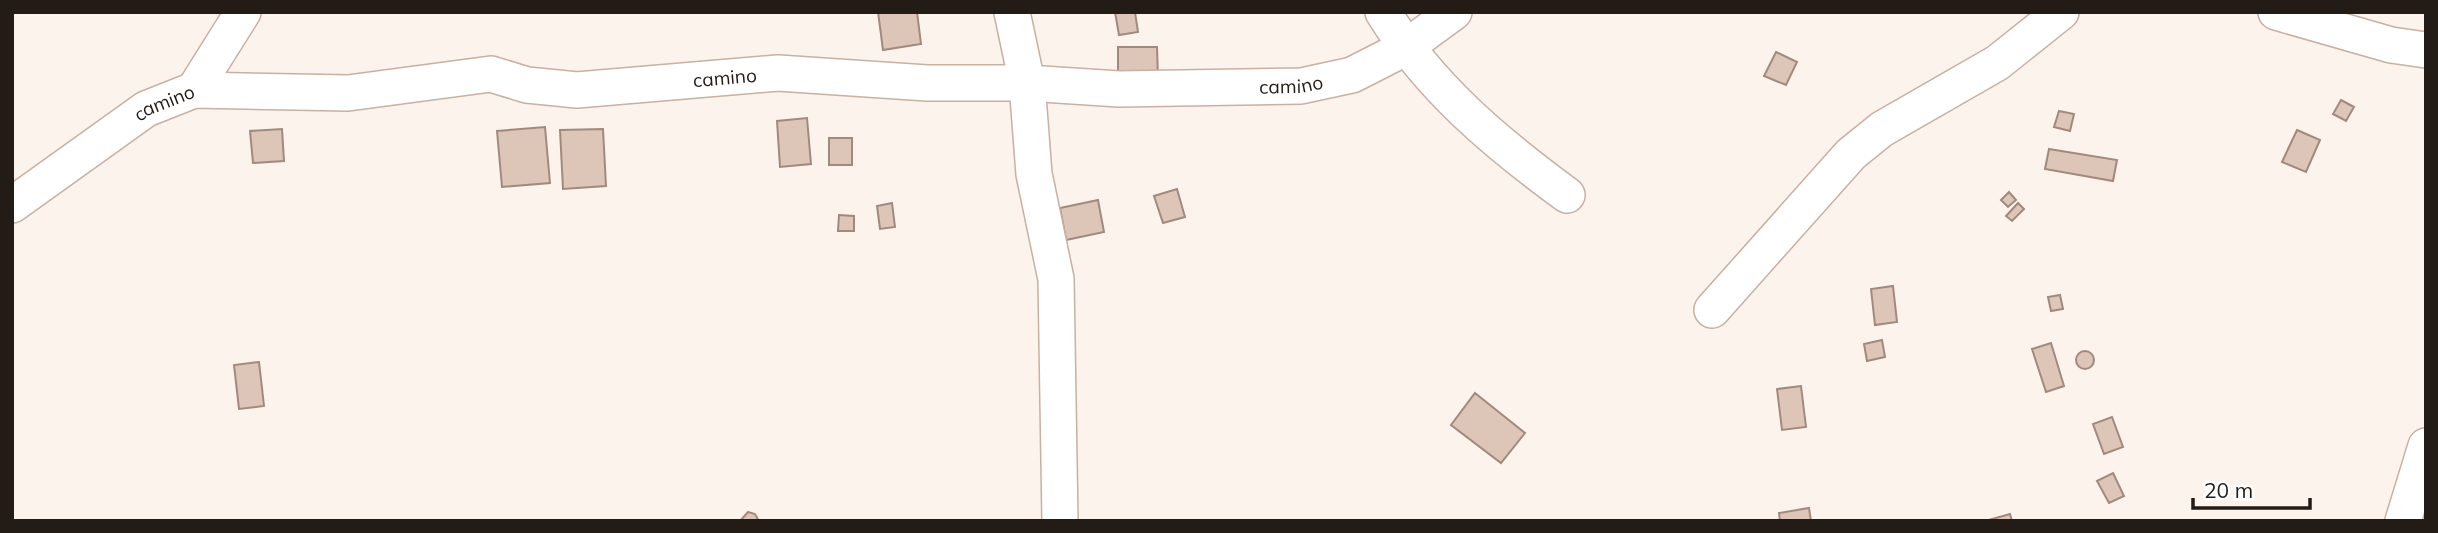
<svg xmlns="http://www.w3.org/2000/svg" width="2438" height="533" font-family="Mulish,sans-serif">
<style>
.building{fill:#ddc5b7;stroke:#a18a7d;stroke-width:2}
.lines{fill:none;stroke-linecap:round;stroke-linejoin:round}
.street-casing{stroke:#c8b0a2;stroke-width:38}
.street{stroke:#fff;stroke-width:35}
.labels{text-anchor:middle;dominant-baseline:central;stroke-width:5;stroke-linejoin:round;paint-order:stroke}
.street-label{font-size:19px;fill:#231b15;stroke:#fff}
</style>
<rect width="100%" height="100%" fill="#fdf3ed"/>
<path class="building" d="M878,12H917L921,44L883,50Z
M1115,12H1135L1138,32L1119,35Z
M1118,47H1157L1158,80H1118Z
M1776,52L1797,62L1786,85L1764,76Z
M2341,100L2354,107L2346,121L2333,114Z
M2059,111L2074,114L2070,131L2054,127Z
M807,118L811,164L780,167L777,121Z
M545,127L550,183L502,187L497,131Z
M282,129L284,161L253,163L250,131Z
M603,129L606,186L563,189L560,130Z
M2297,130L2320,140L2306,172L2282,162Z
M829,138H852V165H829Z
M2049,149L2117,160L2113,181L2045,169Z
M1177,189L1185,217L1163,223L1154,196Z
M2009,192L2016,200L2008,207L2001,200Z
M1098,200L1104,232L1066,240L1060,208Z
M892,203L895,227L880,229L877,206Z
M2018,203L2024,209L2012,221L2006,216Z
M839,215L854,216V231H838Z
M1893,286L1897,322L1875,325L1871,289Z
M2060,295L2063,309L2051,311L2048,297Z
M1882,340L1885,357L1867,361L1864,344Z
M2051,343L2064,386L2046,392L2032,349Z
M2076 360a9 9 0 1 1 18 0a9 9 0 1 1-18 0Z
M259,362L264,406L239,409L234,365Z
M1801,386L1806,427L1782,430L1777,389Z
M1475,393L1525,433L1501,463L1451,425Z
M2112,417L2123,447L2104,454L2093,424Z
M2113,473L2124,496L2109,503L2097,481Z
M1809,508L1811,521H1780L1779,513Z
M748,512L755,514L759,521H740Z
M2010,514L2012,521H1985Z"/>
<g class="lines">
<defs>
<g id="street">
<path d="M1012,12L1027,83L1034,174L1056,279L1060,521"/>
<path d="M1383,12C1430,88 1496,143 1567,195"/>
<path d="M2276,12L2391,45L2426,50"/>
<path d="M194,90L243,12"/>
<path id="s1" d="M12,205L146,109L194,90L348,93L491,74L527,85L577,90L778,73L927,83H1027L1119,89L1301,86L1352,75L1405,48L1454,12"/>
<path d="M1712,310L1851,154L1882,129L1997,63L2061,12"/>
<path d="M2403,521L2426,446"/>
</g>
</defs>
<use href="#street" class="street-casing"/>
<use href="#street" class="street"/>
</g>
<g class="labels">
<g class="street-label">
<text stroke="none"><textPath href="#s1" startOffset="751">camino</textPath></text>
<text stroke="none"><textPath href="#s1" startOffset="1318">camino</textPath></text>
<text stroke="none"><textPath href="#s1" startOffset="184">camino</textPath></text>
</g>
</g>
<rect width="2438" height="533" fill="none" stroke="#231b15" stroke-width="28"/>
<path d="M2193 498v10h117v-10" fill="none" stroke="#231b15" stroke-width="3.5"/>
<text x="2204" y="498" font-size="21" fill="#231b15" stroke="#ffffff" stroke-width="5" paint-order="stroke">20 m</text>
</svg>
